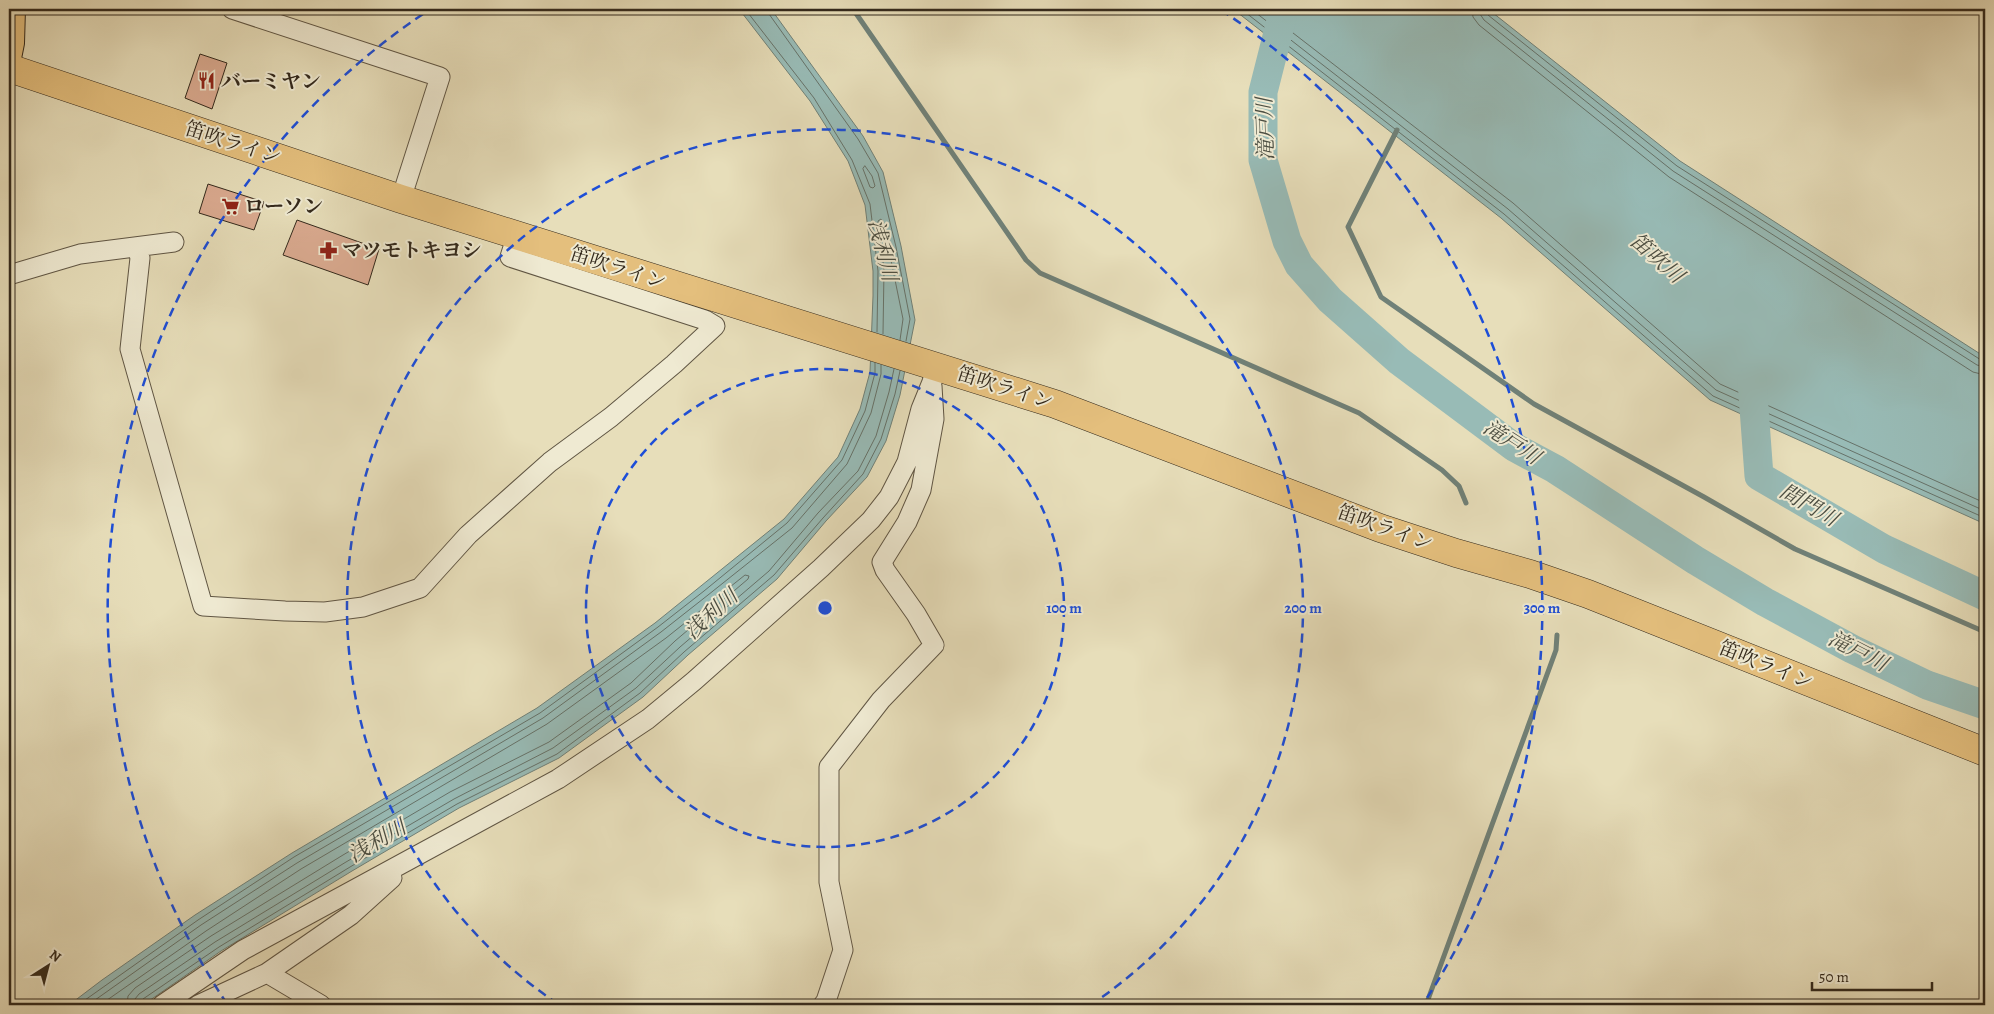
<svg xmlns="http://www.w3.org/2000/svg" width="1994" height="1014" font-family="Alegreya,'Noto Serif JP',serif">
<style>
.water{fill:#98bbb6;stroke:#708178}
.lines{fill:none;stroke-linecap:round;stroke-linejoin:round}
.shore{stroke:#667269;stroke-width:1}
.stream{stroke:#708178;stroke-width:5}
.river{stroke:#98bbb6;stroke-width:29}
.building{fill:#dbab91;stroke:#33291c}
.minor-casing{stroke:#605644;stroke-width:21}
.major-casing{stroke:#33291c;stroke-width:26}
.highway-casing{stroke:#33291c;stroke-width:29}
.minor{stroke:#efead2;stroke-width:19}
.major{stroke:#e4bf7d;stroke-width:24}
.highway{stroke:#e4bf7d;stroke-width:28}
.ring{fill:none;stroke:#1d4ed8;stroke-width:2.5;stroke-dasharray:9 6}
.labels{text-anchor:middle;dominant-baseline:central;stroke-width:4;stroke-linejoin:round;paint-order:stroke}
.poi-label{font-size:20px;font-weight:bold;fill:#33291c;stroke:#efead2;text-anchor:start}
.street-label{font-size:20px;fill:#33291c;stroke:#efead2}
.water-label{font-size:21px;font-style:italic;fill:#4c4e42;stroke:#efead2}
.centre{fill:#1d4ed8;stroke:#efead2;stroke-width:2.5}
.ring-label{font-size:15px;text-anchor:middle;font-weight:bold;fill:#1d4ed8;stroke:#efead2;stroke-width:4;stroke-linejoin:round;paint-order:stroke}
</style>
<rect width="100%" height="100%" fill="#e7deba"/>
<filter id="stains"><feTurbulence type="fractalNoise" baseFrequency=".004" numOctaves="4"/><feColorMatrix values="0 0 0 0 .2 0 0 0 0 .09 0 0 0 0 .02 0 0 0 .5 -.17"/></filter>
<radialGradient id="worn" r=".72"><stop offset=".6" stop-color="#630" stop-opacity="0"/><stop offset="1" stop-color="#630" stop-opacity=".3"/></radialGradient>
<path class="water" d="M739,9H771L863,136L883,172L901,246L915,320L900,395L886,441L867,477L826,521L777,579L688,655L643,697L559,758L459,808L352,871L221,951L143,1005H69L102,980L195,915L292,853L537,708L655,623L784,519L838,457L860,409L870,372L873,296V271L865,205L848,161L810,101Z
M1233,9H1488L1680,161L1985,357V524L1710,400L1501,218Z"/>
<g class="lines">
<path class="shore" d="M745,9L814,98L852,160L870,204L878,271L877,332
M768,9L769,14L858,139L878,173L896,247L910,319L906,341
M1241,9L1504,214L1713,396L1985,518
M1251,9L1508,209L1716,390L1985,511
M1262,9L1513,203L1720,384L1985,503
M1472,9L1473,17L1479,25L1669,177L1973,372L1985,375
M1479,9L1480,14L1484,20L1673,171L1977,365L1985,367
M1486,9L1488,15L1677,166L1981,360L1985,361
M865,166L872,176L875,186L873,188L870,187L863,169Z
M883,334L884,270L878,221L881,219L883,221L903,319L900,340
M78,1005L198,920L294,857L540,713L658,627L704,591L787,523L842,460L865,411L875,373V363
M88,1005L201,925L297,863L543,718L661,632L708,595L792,528L847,464L871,413L881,374V365
M100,1005L206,931L301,869L547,724L666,638L745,575L749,576L748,579L675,641L631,683L549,742L450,792L343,855L211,936L135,988L128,996L127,1005
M134,1005L135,999L139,994L215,942L346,862L454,799L553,748L636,688L680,647L769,571L818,513L858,471L876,436L889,392L894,369
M141,1005L143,999L219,947L350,867L457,804L557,754L640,693L684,652L774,575L823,518L863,474L881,439L895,394L900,371"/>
<path class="stream" d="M853,9L1026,260L1040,273L1359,413L1442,470L1459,486L1466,503
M1397,130L1348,227L1381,297L1534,404L1704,497L1795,549L1985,632
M1426,1005L1556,650L1557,635"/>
<path class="river" d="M1284,9L1263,92V160L1287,241L1299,265L1330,300L1399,361L1514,447L1555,469L1695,560L1765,602L1852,649L1927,685L1985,705
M1752,381L1759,476L1884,549L1985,596"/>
</g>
<path class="building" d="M200,54L227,63L212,109L185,98Z
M208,184L264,202L254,230L199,213Z
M297,220L379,249L368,285L283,255Z"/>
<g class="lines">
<defs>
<path id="minor" d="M232,9L440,77L401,199
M137,247L140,258L130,349L203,606L285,611L325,612L363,607L420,588L468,535L550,462L611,417L674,364L715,326L705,320L510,257L517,235
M9,275L80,254L174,242
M267,973L321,1005
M162,1005L243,950L558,779L648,719L694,681L821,568L871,520L889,497L907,462L921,409L932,382L936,366
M198,1005L267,973L351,915L392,878
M823,1005L826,1001L843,950L829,882V767L881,700L934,645L916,614L885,570L882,562L907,522L921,490L934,419L932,386"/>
<path id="major" d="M9,58L12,43L13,9"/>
<path id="highway" d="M9,68L401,199L1055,404L1380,528L1456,553L1530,574L1588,594L1985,752"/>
</defs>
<use href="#minor" class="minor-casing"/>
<use href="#major" class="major-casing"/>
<use href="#highway" class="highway-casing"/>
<use href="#minor" class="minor"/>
<use href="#major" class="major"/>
<use href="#highway" class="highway"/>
</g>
<g class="ring">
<circle cx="825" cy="608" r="239"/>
<path d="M558 1004A478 478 0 1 1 1092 1004"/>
<path d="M227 1004A717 717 0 0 1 429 10M1221 10A717 717 0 0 1 1423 1004"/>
</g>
<defs>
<symbol id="restaurant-bare" viewBox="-9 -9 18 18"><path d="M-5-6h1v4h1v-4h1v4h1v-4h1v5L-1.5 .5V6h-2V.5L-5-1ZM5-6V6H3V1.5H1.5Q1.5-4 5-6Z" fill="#8f2418" stroke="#efead2" stroke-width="2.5" paint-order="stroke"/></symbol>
<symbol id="supermarket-bare" viewBox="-9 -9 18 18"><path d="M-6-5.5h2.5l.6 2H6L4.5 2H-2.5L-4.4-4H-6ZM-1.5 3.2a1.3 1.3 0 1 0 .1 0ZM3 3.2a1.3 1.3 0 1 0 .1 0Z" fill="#8f2418" stroke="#efead2" stroke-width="2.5" paint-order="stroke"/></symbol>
<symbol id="pharmacy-bare" viewBox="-9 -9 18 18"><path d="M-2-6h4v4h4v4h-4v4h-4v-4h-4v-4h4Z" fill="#8f2418" stroke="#efead2" stroke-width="2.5" paint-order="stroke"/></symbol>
</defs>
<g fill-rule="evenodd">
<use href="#restaurant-bare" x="194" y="68" width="25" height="25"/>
<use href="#supermarket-bare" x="218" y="194" width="25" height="25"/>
<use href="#pharmacy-bare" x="316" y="238" width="25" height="25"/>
</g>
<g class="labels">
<g class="poi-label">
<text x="221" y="81">バーミヤン</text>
<text x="244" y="206">ローソン</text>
<text x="342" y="250">マツモトキヨシ</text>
</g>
<g class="street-label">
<text transform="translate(233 143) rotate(18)">笛吹ライン</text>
<text transform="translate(618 268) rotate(18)">笛吹ライン</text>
<text transform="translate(1005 388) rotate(18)">笛吹ライン</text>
<text transform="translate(1385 528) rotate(20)">笛吹ライン</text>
<text transform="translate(1766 665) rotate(22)">笛吹ライン</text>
</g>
<g class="water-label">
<text transform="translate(1265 129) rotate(-92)">滝戸川</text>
<text transform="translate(883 250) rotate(76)">浅利川</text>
<text transform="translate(1657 258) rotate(41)">笛吹川</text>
<text transform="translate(1512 442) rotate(33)">滝戸川</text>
<text transform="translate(1809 505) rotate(30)">間門川</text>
<text transform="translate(711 614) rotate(-42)">浅利川</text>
<text transform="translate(1858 651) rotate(27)">滝戸川</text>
<text transform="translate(377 841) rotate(-30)">浅利川</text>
</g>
</g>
<circle cx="825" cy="608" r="8" class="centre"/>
<g class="ring-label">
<text x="1064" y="613">100 m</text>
<text x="1303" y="613">200 m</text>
<text x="1542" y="613">300 m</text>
</g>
<rect width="1994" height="1014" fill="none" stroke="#e7deba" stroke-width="30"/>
<rect x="10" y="10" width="1974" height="994" fill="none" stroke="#33291c" stroke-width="2.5"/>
<rect x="15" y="15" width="1964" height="984" fill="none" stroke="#33291c"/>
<g transform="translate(48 966) rotate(36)" stroke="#efead2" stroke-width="4" paint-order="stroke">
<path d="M0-4L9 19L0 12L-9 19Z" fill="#33291c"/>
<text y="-8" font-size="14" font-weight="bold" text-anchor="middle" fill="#33291c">N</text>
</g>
<path d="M1812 982v8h120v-8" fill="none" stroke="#33291c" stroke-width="2.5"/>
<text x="1819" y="982" font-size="15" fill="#33291c" stroke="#efead2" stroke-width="4" paint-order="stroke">50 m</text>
<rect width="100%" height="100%" filter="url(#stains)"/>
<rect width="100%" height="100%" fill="url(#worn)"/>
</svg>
